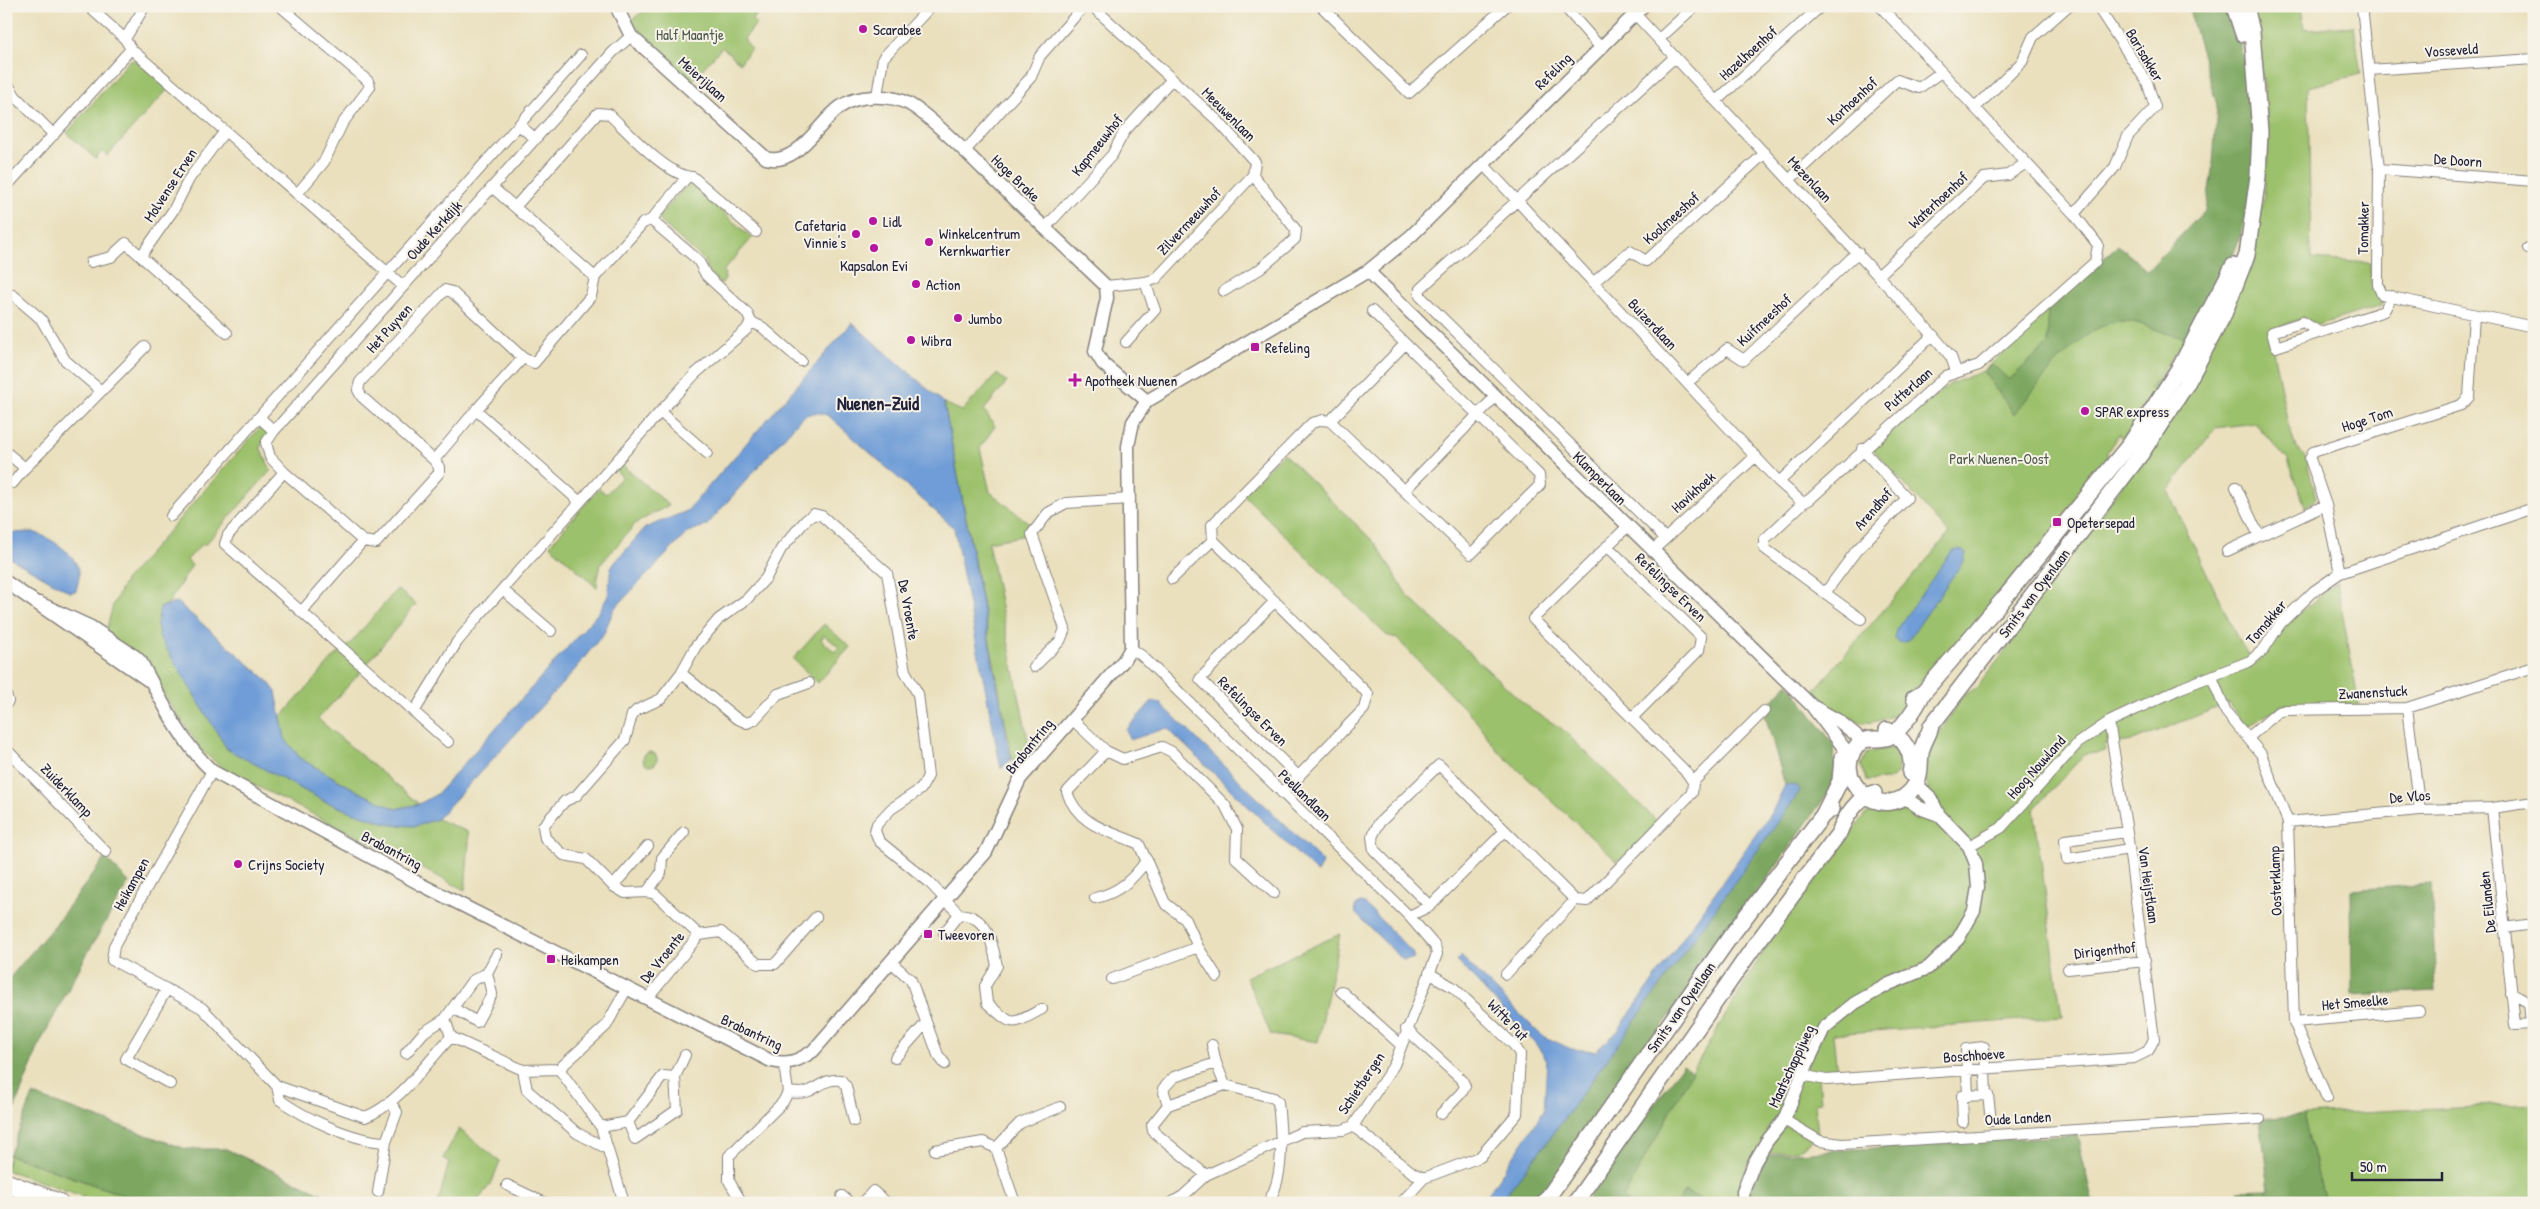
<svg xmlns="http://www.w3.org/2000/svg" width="2540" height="1209" font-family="'Patrick Hand',sans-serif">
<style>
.green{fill:#9cc16c;stroke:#5f7254;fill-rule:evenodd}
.forest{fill:#7da760;stroke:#50644e}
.water{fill:#6f9dd7;stroke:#486089}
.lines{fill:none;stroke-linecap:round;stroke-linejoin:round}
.minor-casing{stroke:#86817c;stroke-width:12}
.tertiary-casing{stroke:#86817c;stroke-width:15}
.secondary-casing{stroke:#86817c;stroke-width:18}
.motorway-casing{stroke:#86817c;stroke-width:21}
.minor{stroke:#fff;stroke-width:10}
.tertiary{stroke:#fff;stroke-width:12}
.secondary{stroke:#fff;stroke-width:15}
.motorway{stroke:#fff;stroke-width:19}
.poi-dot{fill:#b5179e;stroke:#f7f3e8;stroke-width:2}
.labels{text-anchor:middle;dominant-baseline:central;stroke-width:4;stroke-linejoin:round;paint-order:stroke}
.poi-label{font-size:15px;fill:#22223b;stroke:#f7f3e8;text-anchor:start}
.park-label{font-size:15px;fill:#4d5a4c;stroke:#f7f3e8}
.street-label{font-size:15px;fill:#22223b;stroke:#f7f3e8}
.quarter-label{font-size:18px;font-weight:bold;fill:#22223b;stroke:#f7f3e8}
</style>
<rect width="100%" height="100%" fill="#f7f3e8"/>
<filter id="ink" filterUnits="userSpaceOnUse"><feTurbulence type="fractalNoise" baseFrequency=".02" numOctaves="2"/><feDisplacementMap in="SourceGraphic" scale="10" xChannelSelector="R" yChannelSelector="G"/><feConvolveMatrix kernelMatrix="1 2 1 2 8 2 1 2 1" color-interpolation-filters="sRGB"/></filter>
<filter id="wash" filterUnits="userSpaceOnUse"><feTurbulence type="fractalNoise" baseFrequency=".0096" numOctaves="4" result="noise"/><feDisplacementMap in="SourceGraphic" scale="20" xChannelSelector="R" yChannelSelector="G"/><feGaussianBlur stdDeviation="1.12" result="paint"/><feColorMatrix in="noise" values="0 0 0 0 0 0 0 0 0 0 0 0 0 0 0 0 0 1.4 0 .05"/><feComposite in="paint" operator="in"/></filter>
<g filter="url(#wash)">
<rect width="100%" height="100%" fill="#eae0bd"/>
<path class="green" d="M651,6H764L752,20L756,24L744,39L751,49L740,63L722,47L691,82L640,32L631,20Z
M2250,6H2301L2304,29L2354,26L2361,74L2308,87L2311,259L2370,263L2371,286L2381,299V306L2318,325L2303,318L2269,331L2288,424L2296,447L2306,458L2316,498L2306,509L2288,460L2255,423L2215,428L2168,491L2239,641L2255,664L2291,620L2337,582L2359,705H2283L2250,725L2241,721L2229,703L2133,741L2105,745L2106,751L2084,755L2034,809L2062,1017L1833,1034L1837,1073L1819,1075L1821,1102L1815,1103L1818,1135L1797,1151L1753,1154C1746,1169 1737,1185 1738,1203H1707L1685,1191L1677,1203H1630L1623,1198L1671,1107L1768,944L1865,815C1880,808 1898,803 1912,811L1929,790C1924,777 1925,759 1931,746L1963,696L1976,688L2013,642L2019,626L2121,487L2250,255L2263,202L2268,152L2264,86Z
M130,60L136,61L169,88L107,156L102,151L96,159L67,133Z
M691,184L752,238L724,270L725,279L721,284L708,272L704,260L661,222L659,216L687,185Z
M2118,245L2198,317L2187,337L2149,390L2165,372H2172L2124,443L2119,434L2107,452V463L2080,492L2056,529L1894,715C1855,733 1841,716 1811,694L1949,534L1872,448L1950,384L1983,371Z
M997,374L1007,382L984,410L995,426L980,448L990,492L1030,524L1032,534L988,542L1029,745L1028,752L1014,767L944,403L962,411Z
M262,425L270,433L260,447L271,470L204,546L202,544L187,560L192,565L168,604L160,608L227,749L322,800L349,811L393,825L416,826L437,819L468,832L469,843L465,890L226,771L202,751L161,690L106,631L113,605L125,581Z
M1283,453L1376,544L1407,595L1531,710L1561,728L1662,826L1622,866L1496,749L1474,718L1396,638L1386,635L1243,494Z
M621,464L669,505L636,523L601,564L597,578V588L550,545L599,488L606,494L622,477L616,471Z
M397,589L416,604L358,675L318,719L419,804L396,809L361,793L301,759L285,739L281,717L335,656L351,643Z
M824,624L850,647L818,683L793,659ZM824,635L839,647L835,652L821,640Z
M1893,748L1899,760L1897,774L1888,780L1867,781L1861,766L1866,754L1873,751Z
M643 759a7 7 0 1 1 14 0a7 7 0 1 1-14 0Z
M1340,934L1318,1042L1271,1035L1246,977Z
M2534,1103V1203H2325L2303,1115Z
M459,1129L500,1161L492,1182L476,1203H438L449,1162L443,1158Z
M9,1155L146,1203H103L6,1170Z
M6,1190L39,1203H6Z"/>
<path class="forest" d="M2188,6H2229C2253,81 2266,175 2235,250C2223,280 2202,309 2187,337C2166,338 2145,321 2124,321C2083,320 2039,386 2014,414L1983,371L1992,364L2009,380L2048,344V311L2118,245L2147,271L2206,209L2213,164L2217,105Z
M1788,683L1834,745L1835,770L1832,787L1537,1203H1499L1551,1137L1796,786L1785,785L1764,711Z
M105,858L129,882L87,954L41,1041L6,1130V982L54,926Z
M2431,884L2436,991L2352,995L2351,890Z
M1683,1065L1692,1072L1623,1198L1630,1203H1584Z
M33,1095L186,1149H226L342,1203H146L9,1155Z
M2303,1115L2325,1203H2240L2238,1191L2269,1190L2260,1119Z
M2077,1135L2093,1203H1750L1749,1196L1766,1155Z
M1685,1191L1707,1203H1677Z"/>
<path class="water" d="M852,323L944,403L1011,759L1001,769L954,528L829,416C818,411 811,412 801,418L707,525L688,532L614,609L604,633L573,672L437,819L416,826L393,825L349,811L322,800L227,749L160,638L157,624L160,608L177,602L267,680L276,692L285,739L301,759L361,793L396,809L419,804L437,794L599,612L608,596L611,567L645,528L687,511Z
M33,532C49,537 76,553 79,572C80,577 77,586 76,591L70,592L6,556V533Z
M1960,550L1966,553L1964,560L1908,641L1901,643L1894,638L1896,630L1952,551Z
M1152,701L1160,703L1323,862L1317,873L1167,728L1133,739L1129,738L1126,730Z
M1785,785L1796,786L1799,790L1794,800L1551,1137L1499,1203H1482L1544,1111L1547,1060L1535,1043L1457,961L1461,956L1541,1035L1571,1049L1596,1051L1617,1032L1773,810Z
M1360,903L1365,904L1412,952L1414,959L1403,960L1356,914L1355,906Z"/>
</g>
<g filter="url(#ink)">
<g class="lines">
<defs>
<path id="minor" d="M88,6L125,39L131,49
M280,6L368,81L370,87L342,124L324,162L297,194
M1092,6L1218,121L1255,162L1253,175L1296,230L1295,239L1260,269L1224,291
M1321,6L1409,93L1506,6
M1564,6L1600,47
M2362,6L2379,169L2378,274V285L2382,295L2534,327
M1635,14L1933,335L1951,357L1956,371
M125,39L145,6
M1659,39L1695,6
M2369,70L2534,59
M6,82L16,97L54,135
M877,96L883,58L931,6
M1716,101L1821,6
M1975,108L2022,62L2033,37L2068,6
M520,126L536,139
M965,151L1031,77L1040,56L1084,6
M1483,164L1779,482L1803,503
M2379,169L2534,181
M1790,179L1897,80L1919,88L1941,72
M6,187L131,49L403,286
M493,188L595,277
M515,207L598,113L609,114C627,131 668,177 693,177L756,232
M2074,214L2115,167L2128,136L2155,107L2147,82L2097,6
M651,220L698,260L706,275L747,313L751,322L762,327L801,361
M1045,228L1112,155L1124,132L1172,79
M2528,248L2534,249
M141,256L174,209L189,179L225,131
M91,262L111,257L126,243L227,333
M1879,275L1984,178L2008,175L2026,163
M1594,282L1630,251L1646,261L1765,153
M1106,286L1145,282L1156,279L1253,175
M6,297L13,295L41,319L65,360L100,390
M2319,332L2303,322L2272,332L2276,347L2384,311L2392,296
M1126,342L1155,310L1145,282
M1687,383L1727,349L1744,360L1858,252
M476,410L523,358
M660,412L707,453
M259,417L274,431L613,52L631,36
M1330,421L1405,344
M274,431L266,443L270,457L284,472L228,535L225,544L448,742
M1862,449L1907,498L1856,551L1825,593L1764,548V540L1803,503L1809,500L1946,376L1979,365L2095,262L2098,245L2074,214L1880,6
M6,452L25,468L13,483
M434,460L362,397L358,390L360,382L445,290L452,292L523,358L534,363L591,296L595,277L643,223L651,220L687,177
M25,468L145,347
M284,472L363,541
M1779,482L1933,335
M2236,487L2259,536
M1404,491L1495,397
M171,516L581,55
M1665,538L1420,296V289L1431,279L1675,57
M1607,546L1701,637L1699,650L1632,718
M1652,551L1756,456
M2227,551L2326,505
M2340,573L2326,505L2310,459L2313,452L2461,405L2469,397L2474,315
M1172,579L1213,540
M503,590L551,631
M1825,593L1861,619
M1275,601L1200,679L1299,777
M302,611L363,541L376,543L439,473V467L434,460L476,410L580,502
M1131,648L1142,656L1409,916L1435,946L1437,954L1394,1065L1353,1126L1343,1130L1302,1132L1206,1175L1183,1196L1171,1203
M1034,667L1060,641L1065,629L1032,534L1048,513L1066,503L1130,499
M681,673L736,718L747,723L754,720L778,694L809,683
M2212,677L2226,712L2261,754L2288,822L2294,1022L2327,1098
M6,695L8,701L6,704
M2407,708L2420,810
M414,712L457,642L476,619L660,412L695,374L746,330L751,322
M1072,719L1106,751L1123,759L1162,747L1172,752L1225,805L1237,829L1236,858L1274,893
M2248,738L2278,712L2286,710L2407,708L2534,667
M6,749L106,852
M1106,751L1067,792C1078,826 1110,831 1139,844L1165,903L1186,920L1198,947L1217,977
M212,771L114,946L112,960L202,1008L277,1086L365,1117C397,1106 428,1061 451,1037L523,1070L559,1069L606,1026L627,988
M1693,782L1764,711
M1282,793L1364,709L1368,694L1213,540L1212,525L1312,423L1323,420L1330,421L1471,554L1540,485L1539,475L1372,311
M2492,808L2515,1025L2531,1024L2529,1003L2511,993
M2288,822L2420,810L2492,808L2534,802
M2127,832L2065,840L2067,859L2129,849
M1969,846L2001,828L2078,743L2109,722L2181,688L2250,661L2264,649L2280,624L2314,591L2340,573L2534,508
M613,886L648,846
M647,892L661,873L662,858L684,832
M1095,898C1119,893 1133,879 1147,860
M1430,906L1374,850L1372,837L1379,823L1439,765L1575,900L1587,901L1692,793L1693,782L1688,774L1533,619L1627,527
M1409,916L1430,906L1504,832
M2504,928L2534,924
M944,933L959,914
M699,935L721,932L758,964H775L816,917
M891,962L911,980L938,1055L945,1064
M2068,969L2145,961
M1506,974L1575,900
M1112,979L1198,947
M167,989L126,1059L170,1084
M1341,991L1401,1045
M648,998L699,935L655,894L647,892L625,893L613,886L586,859L564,855L545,838L543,826L565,801L576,796L625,740L632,715L637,710L661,699L681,673L696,646L719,619L747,599L766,578L781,549L806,520L814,514L822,516L887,573L905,671L918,694L928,776L921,789L891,809L877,824L875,831L879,841L929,882L959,914C988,916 992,941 997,966L985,986L987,1003C1014,1027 1010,1026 1042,1009
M453,1008L477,1022L492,994L487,973
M2294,1022L2419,1011
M1406,1029L1462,1080L1465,1086L1462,1092L1441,1114
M451,1037L445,1019L472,981L487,973L497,954
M1212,1045L1216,1063L1225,1085L1274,1098L1278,1102C1281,1131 1286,1179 1267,1203
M406,1053L424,1032L445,1019
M895,1058L926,1023
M559,1069L601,1127L624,1203
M523,1070L527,1090L577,1133L608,1149
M1802,1075L1826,1080L2134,1058L2148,1051L2154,1039L2127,832L2109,722
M277,1086L280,1100C306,1119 354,1141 386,1142
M788,1092C795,1093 803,1094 809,1091C820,1086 827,1078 841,1080L846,1086L854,1121
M1968,1096L1966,1049L1984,1047L1986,1095
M1168,1105L1163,1089L1174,1077L1216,1063
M1784,1120L1820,1141L1842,1144L2260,1119
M628,1122L635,1139L677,1110L675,1077
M1963,1122L1962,1096L1988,1095L1991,1121
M1353,1126L1413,1173L1424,1178L1480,1157L1517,1114L1520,1054L1514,1045L1454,988L1429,973
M601,1127L628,1122L663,1076L675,1077L685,1055
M996,1148L1020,1123L1060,1107
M935,1150L983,1142L996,1148L1015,1203
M1206,1175L1153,1131L1152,1125L1168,1105L1225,1085
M507,1185L545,1203
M378,1192L386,1142L397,1112L390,1102
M842,1196L850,1203
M742,1203L729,1181V1156L783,1102L788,1092L784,1064
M863,1203L873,1191L887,1203
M1401,1203L1424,1178"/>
<path id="tertiary" d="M616,6L631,36L766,158C797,167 818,123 840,107C858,94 889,94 909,104C929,115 965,151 983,169C1024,208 1065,247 1106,286L1107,298L1095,351L1103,364L1147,401
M1368,271L1812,706L1844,748
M6,582L148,680
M39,603L91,627L136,657L141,662C162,701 179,740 212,771L422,885L771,1061C789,1065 798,1061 813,1051L986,852L1020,779L1124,660L1131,648L1128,446L1133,422L1147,401L1368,271L1411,236L1643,6
M1814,707L1839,721L1856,735
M1904,797L1920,808L1939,815
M1744,1203L1743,1192L1754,1163L1767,1141L1784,1120L1802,1075L1824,1028L1855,1003L1889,984L1928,968L1958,939L1974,911L1978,887L1976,864L1969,846L1939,815L1930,797L1916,784"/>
<path id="secondary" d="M2234,6L2243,34
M1923,693C1918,705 1901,731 1889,737C1880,741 1871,737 1862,741C1822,775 1886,832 1916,784C1922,774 1919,764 1921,754C1922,743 1929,736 1931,726L2141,454L2186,385L2224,314L2247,255L2258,176L2260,132L2252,32L2246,6
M1914,698L1923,693L2006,596L2130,444L2181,365L2233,266
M1887,730C1904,737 1915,755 1910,773
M1823,815L1840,781L1842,758
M1544,1203L1730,937L1823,815L1832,809
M1575,1203L1753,948L1839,833C1844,819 1858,796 1874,793"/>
<path id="motorway" d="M6,1183L58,1203"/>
</defs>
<use href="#minor" class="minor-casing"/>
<use href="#tertiary" class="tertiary-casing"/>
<use href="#secondary" class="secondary-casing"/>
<use href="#motorway" class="motorway-casing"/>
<use href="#minor" class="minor"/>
<use href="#tertiary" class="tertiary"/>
<use href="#secondary" class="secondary"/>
<use href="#motorway" class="motorway"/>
</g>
</g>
<g class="poi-dot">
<circle cx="863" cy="29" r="5"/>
<circle cx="873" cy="221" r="5"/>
<circle cx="856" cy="234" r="5"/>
<circle cx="929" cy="242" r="5"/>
<circle cx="874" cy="248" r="5"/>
<circle cx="916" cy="284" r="5"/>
<circle cx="958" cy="318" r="5"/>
<circle cx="911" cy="340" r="5"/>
<rect x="1250" y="342" width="10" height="10" rx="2.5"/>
<path d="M1072.5 372.5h5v5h5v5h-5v5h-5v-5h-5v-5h5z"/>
<circle cx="2085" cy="411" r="5"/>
<rect x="2052" y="517" width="10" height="10" rx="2.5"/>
<circle cx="238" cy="864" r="5"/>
<rect x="923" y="929" width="10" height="10" rx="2.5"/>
<rect x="546" y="954" width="10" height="10" rx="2.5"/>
</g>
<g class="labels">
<g class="poi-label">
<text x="873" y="29">Scarabee</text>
<text x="883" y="221">Lidl</text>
<text x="846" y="225" text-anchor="end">Cafetaria<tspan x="846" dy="17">Vinnie's</tspan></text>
<text x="939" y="233">Winkelcentrum<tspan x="939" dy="17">Kernkwartier</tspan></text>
<text x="874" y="265" text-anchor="middle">Kapsalon Evi</text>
<text x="926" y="284">Action</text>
<text x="968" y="318">Jumbo</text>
<text x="921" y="340">Wibra</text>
<text x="1265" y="347">Refeling</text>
<text x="1085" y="380">Apotheek Nuenen</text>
<text x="2095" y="411">SPAR express</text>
<text x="2067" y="522">Opetersepad</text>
<text x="248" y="864">Crijns Society</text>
<text x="938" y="934">Tweevoren</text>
<text x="561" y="959">Heikampen</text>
</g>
<g class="park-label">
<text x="690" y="34">Half Maantje</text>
<text x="1999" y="458">Park Nuenen-Oost</text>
</g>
<g class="street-label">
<text transform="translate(2451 50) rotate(-4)">Vosseveld</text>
<text transform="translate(1748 53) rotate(-42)">Hazelhoenhof</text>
<text transform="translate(2145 55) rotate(59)">Barisakker</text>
<text transform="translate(1553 71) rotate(-45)">Refeling</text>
<text transform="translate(703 79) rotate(42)">Meierijlaan</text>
<text transform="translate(1852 101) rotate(-43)">Korhoenhof</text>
<text transform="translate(1229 114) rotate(45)">Meeuwenlaan</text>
<text transform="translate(1097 145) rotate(-52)">Kapmeeuwhof</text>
<text transform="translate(2458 160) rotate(4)">De Doorn</text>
<text transform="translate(1016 178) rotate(44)">Hoge Brake</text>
<text transform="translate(1810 179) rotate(47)">Mezenlaan</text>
<text transform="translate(170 185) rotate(-57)">Molvense Erven</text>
<text transform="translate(1938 200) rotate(-43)">Waterhoenhof</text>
<text transform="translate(1671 218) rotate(-42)">Koolmeeshof</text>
<text transform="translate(1189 221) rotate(-47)">Zilvermeeuwhof</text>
<text transform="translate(2363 228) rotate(-89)">Tomakker</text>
<text transform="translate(434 230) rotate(-48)">Oude Kerkdijk</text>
<text transform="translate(1764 320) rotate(-43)">Kuifmeeshof</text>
<text transform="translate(1653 324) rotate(47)">Buizerdlaan</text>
<text transform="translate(389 328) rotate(-48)">Het Puyven</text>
<text transform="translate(1908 389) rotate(-41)">Putterlaan</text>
<text transform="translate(2367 419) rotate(-18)">Hoge Tom</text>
<text transform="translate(1600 478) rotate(45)">Klamperlaan</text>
<text transform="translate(1693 492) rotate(-42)">Havikhoek</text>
<text transform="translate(1873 509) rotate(-49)">Arendhof</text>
<text transform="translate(1671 587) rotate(44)">Refelingse Erven</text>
<text transform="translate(2034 593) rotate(-53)">Smits van Oyenlaan</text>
<text transform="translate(909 610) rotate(80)">De Vroente</text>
<text transform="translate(2266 622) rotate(-49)">Tomakker</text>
<text transform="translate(2373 692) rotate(-3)">Zwanenstuck</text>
<text transform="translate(1253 711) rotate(45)">Refelingse Erven</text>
<text transform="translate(1029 746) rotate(-51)">Brabantring</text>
<text transform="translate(2036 767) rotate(-48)">Hoog Nouwland</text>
<text transform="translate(67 790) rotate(46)">Zuiderklamp</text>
<text transform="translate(1305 795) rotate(44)">Peellandlaan</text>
<text transform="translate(2410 796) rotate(-4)">De Vlos</text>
<text transform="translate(392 850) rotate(28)">Brabantring</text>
<text transform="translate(2275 881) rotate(-92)">Oosterklamp</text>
<text transform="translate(131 884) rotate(-61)">Heikampen</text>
<text transform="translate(2149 885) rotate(82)">Van Heijstlaan</text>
<text transform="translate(2487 902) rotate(-96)">De Eilanden</text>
<text transform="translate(2105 950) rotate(-6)">Dirigenthof</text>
<text transform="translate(662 957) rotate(-51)">De Vroente</text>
<text transform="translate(2355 1002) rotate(-5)">Het Smeelke</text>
<text transform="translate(1681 1007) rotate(-55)">Smits van Oyenlaan</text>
<text transform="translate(1508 1020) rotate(46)">Witte Put</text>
<text transform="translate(752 1032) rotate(25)">Brabantring</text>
<text transform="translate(1974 1055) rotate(-4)">Boschhoeve</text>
<text transform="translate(1791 1066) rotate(-65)">Maatschappijweg</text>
<text transform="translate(1361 1083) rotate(-56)">Schietbergen</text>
<text transform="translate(2018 1118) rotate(-3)">Oude Landen</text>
</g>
<g class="quarter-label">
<text x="878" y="403">Nuenen-Zuid</text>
</g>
</g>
<rect width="2540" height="1209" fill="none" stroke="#f7f3e8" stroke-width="25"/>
<path d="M2352 1172v8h90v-8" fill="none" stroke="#22223b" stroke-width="2.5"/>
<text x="2360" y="1172" font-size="15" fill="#22223b" stroke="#f7f3e8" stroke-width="4" paint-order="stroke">50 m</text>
</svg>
